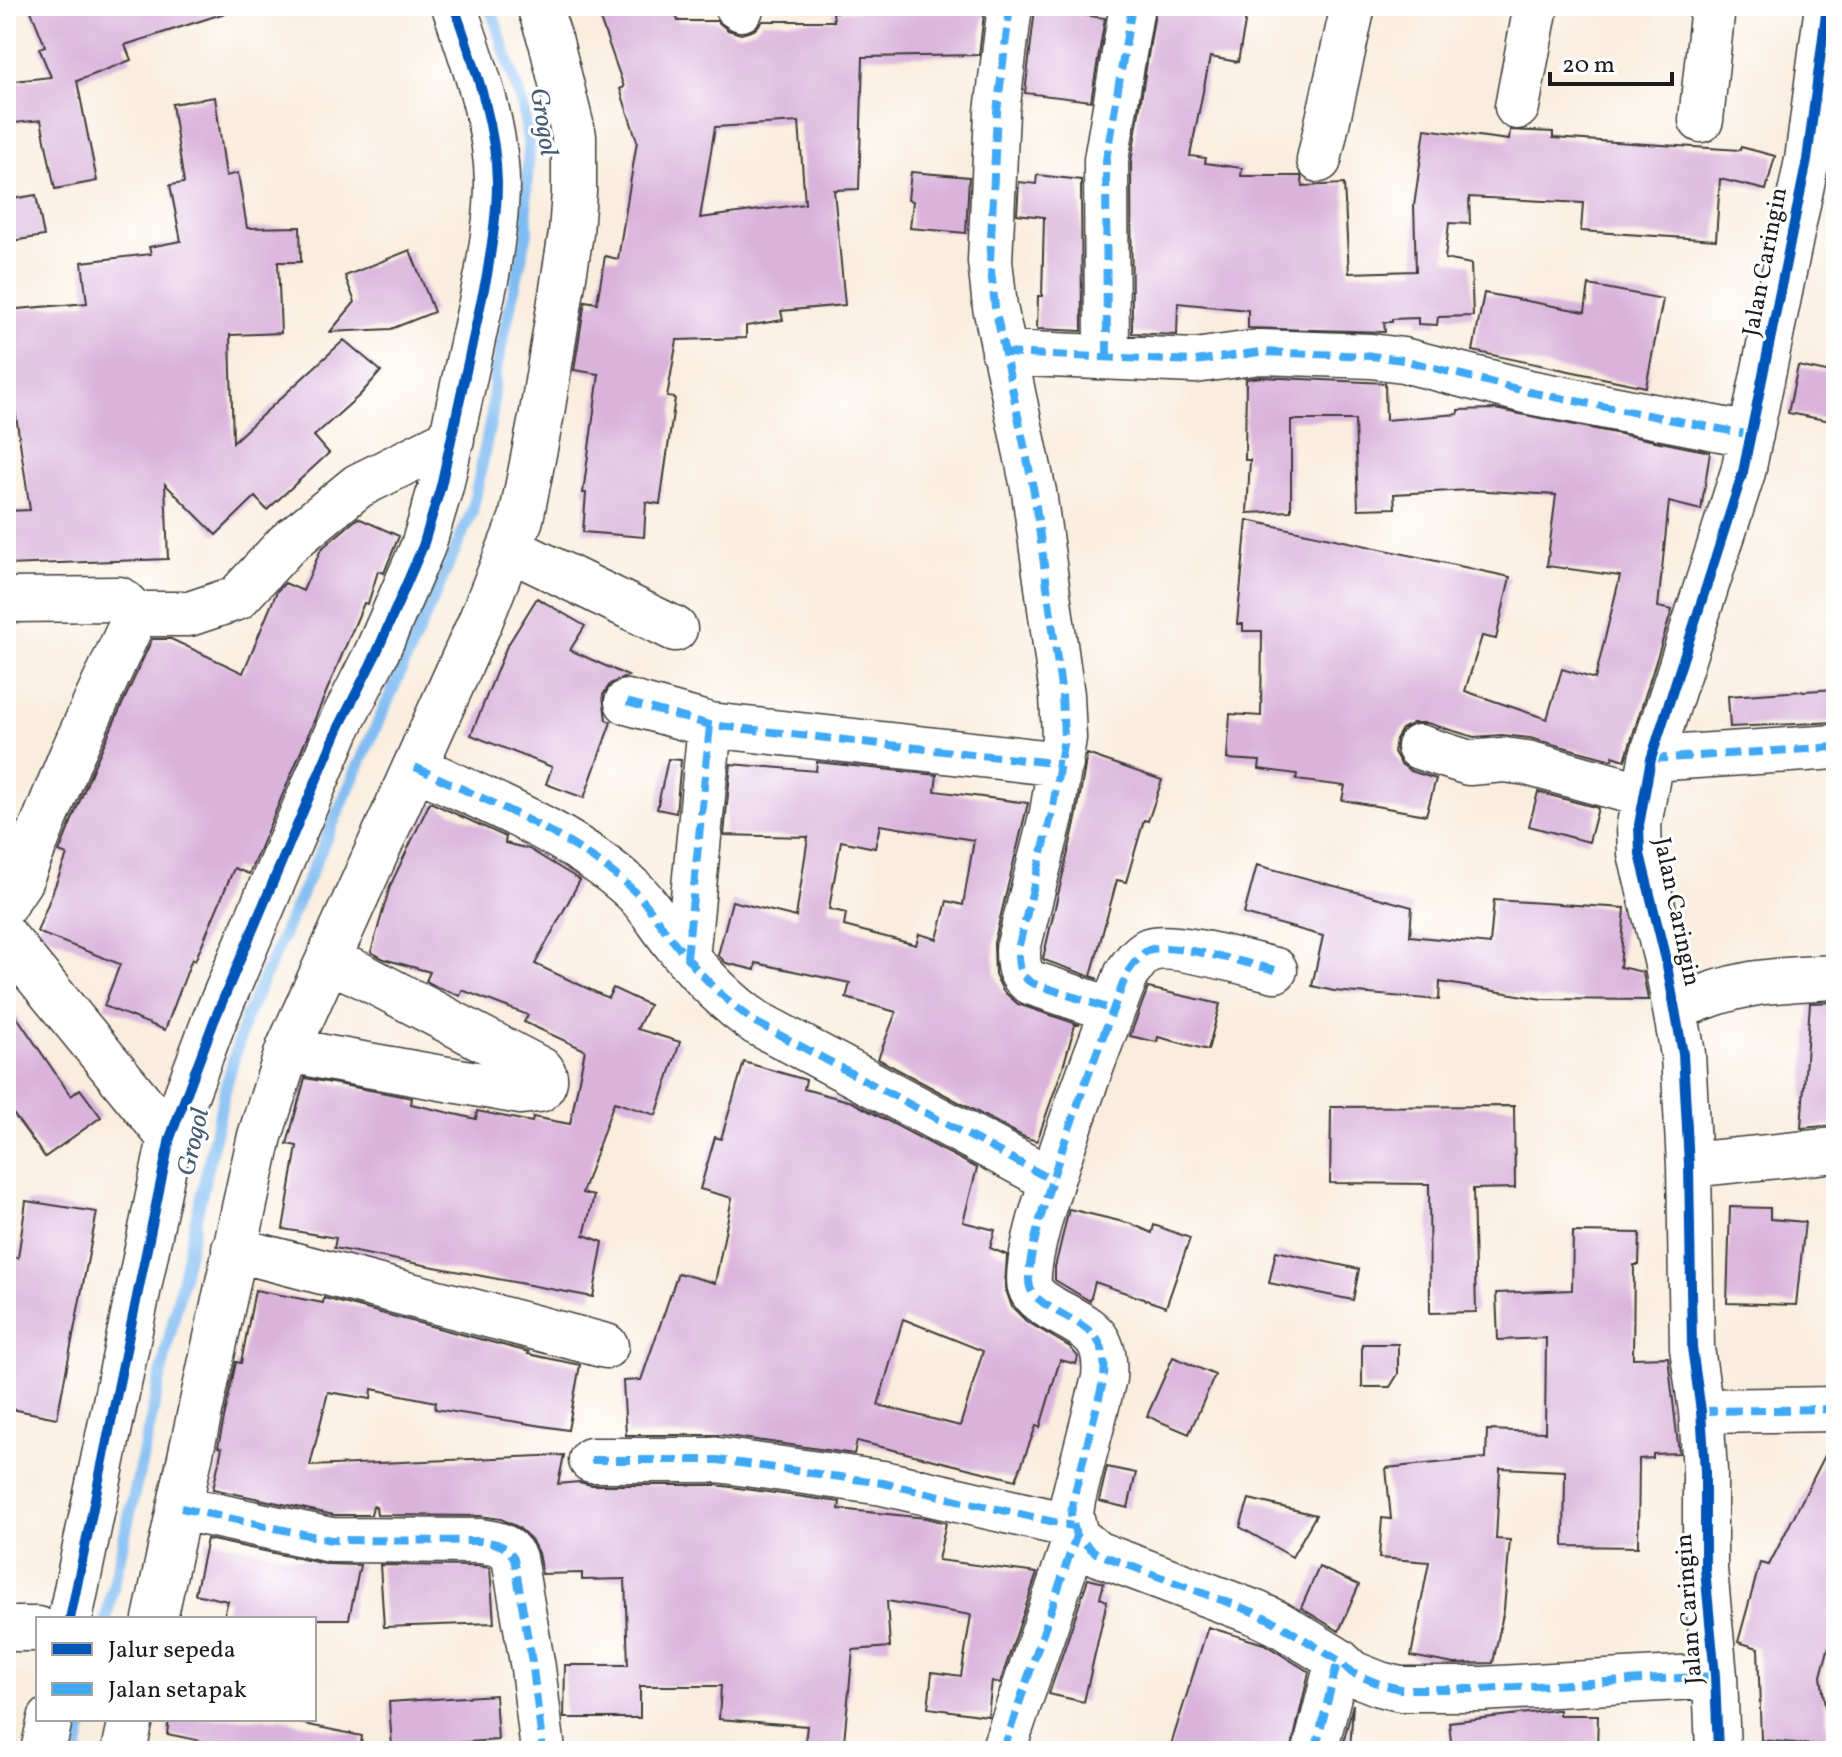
<svg xmlns="http://www.w3.org/2000/svg" width="1842" height="1757" font-family="Vollkorn,serif">
<style>
.lines{fill:none;stroke-linecap:round;stroke-linejoin:round}
.stream{stroke:#80bcf2;stroke-width:12}
.building{fill:#dab3dc;fill-rule:evenodd}
.minor-casing{stroke:#3d3b39;stroke-width:47}
.minor{stroke:#fff;stroke-width:44}
.quiet{stroke:#3fa9f5;stroke-width:8;stroke-dasharray:16 8;stroke-linecap:butt}
.cycleway-casing{stroke:#fff;stroke-width:15}
.cycleway{stroke:#0057b8;stroke-width:10}
.labels{text-anchor:middle;dominant-baseline:central;stroke-width:6;stroke-linejoin:round;paint-order:stroke}
.street-label{font-size:24px;fill:#1c1c1c;stroke:#fff}
.water-label{font-size:26px;font-style:italic;fill:#445c72;stroke:#fff}
</style>
<rect width="100%" height="100%" fill="#fff"/>
<filter id="ink" filterUnits="userSpaceOnUse"><feTurbulence type="fractalNoise" baseFrequency=".0125" numOctaves="2"/><feDisplacementMap in="SourceGraphic" scale="16" xChannelSelector="R" yChannelSelector="G"/><feConvolveMatrix kernelMatrix="1 2 1 2 8 2 1 2 1" color-interpolation-filters="sRGB"/></filter>
<filter id="wash" filterUnits="userSpaceOnUse"><feTurbulence type="fractalNoise" baseFrequency=".006" numOctaves="4" result="noise"/><feDisplacementMap in="SourceGraphic" scale="32" xChannelSelector="R" yChannelSelector="G"/><feGaussianBlur stdDeviation="1.8" result="paint"/><feColorMatrix in="noise" values="0 0 0 0 0 0 0 0 0 0 0 0 0 0 0 0 0 1.4 0 .05"/><feComposite in="paint" operator="in"/></filter>
<g filter="url(#wash)">
<rect width="100%" height="100%" fill="#f9eddd"/>
<g class="lines">
<path class="stream" d="M106,1619L225,1090L245,1020L472,512L492,414L496,369L527,233L526,195L529,148L523,107L490,6
M77,1751L84,1719"/>
</g>
<g id="blocks">
<path class="building" d="M29,6H224L225,13L125,45L131,60L77,81L97,181L55,189L41,120L6,124V82L51,77L39,48L45,46Z
M617,6H673L678,21H717L728,30L741,34L754,30L763,21H834L833,12L876,10V6H985L979,55L863,57L859,189L834,190L845,305L781,311L783,320L746,326V338L677,340L667,397L675,398L660,504L646,502L644,537L583,532L586,493H583L599,374L574,370L585,301L597,303L605,256L618,259L637,141L620,89L624,87L598,13ZM799,122L805,204L700,218L715,127Z
M1156,6H1248L1238,62L1210,57L1190,156L1206,158L1205,163L1242,168L1241,176H1301L1303,186L1344,184L1349,273L1416,271L1414,206L1425,129L1509,140L1510,130L1553,132V138L1740,150L1741,147L1775,156L1766,190L1720,179L1716,240L1581,231L1583,203L1469,197L1470,224L1449,223L1445,259L1471,264L1473,316L1438,317L1437,325L1418,324V318L1392,319V322H1384L1385,332L1248,328V310L1178,303L1177,335L1132,333L1131,162Z
M1035,9L1105,18L1091,101L1025,93Z
M215,97L226,176L238,173L247,228L300,227L301,262H278L281,333L230,335L233,442L344,340L381,371L360,395L314,436L329,453L267,510L255,497L216,535L165,484L168,559L6,565V511L30,510L6,348V310L87,303L82,262L151,254L149,247L181,241L170,185L184,183L172,104Z
M911,172L969,177L966,233L910,228L913,201L908,200Z
M1037,175L1081,180L1082,331L1037,329L1038,296H1042L1044,217L1017,214L1019,182L1036,184Z
M36,195L44,236L12,241L6,200Z
M410,250L434,312L391,329L330,332L355,302L345,276Z
M1589,285L1663,299L1646,387L1473,351L1484,293L1585,312Z
M1798,366L1836,374V422L1788,413Z
M1261,377L1385,383L1386,420L1458,414V410L1495,409L1710,452L1701,510L1669,502L1658,607L1672,610L1625,760L1613,756L1612,760L1530,738L1502,735L1474,737L1427,723H1413L1402,729L1396,739L1394,752L1401,764L1411,771L1436,779L1426,815L1342,800L1345,786L1296,780L1297,774L1259,769L1260,761L1227,759L1230,714L1261,716L1262,631H1243V624H1237L1247,520L1510,577L1496,639L1482,636L1465,691L1547,719L1562,669L1595,679L1620,576L1547,566L1556,495L1470,490L1394,494L1395,508L1358,509L1355,420H1291V511L1247,513L1250,460H1245L1246,379Z
M358,518L399,536L384,573L378,571L368,604L364,603L249,874L234,868L195,961L192,959L165,1030L104,1006L120,964L37,932L67,855L59,852L94,766L152,639H171L243,673L277,591L285,583L303,591L321,549Z
M537,598L585,626L570,650L628,676L610,684L603,695L606,720L611,722L584,798L546,784L552,767L471,735L506,648Z
M1836,689V722L1730,727L1728,696Z
M1087,754L1162,780L1148,821L1144,820L1126,882L1117,880L1091,976L1098,979L1044,960L1043,958L1076,819Z
M668,759L681,760L676,813L657,809Z
M817,762L937,775L935,791L1028,803L994,943L995,974L1003,991L1018,1004L1080,1025H1075L1063,1067L1037,1141L1024,1137L878,1059L896,1012L846,998L850,983L756,963L755,970L726,963L718,955L732,901L796,917L808,837L724,835L731,764L816,771ZM880,825L974,840L963,905L947,901L937,939L919,934L916,945L844,926L846,913L829,909L841,841L875,848Z
M1538,792L1598,808L1589,842L1529,826Z
M430,802L506,837L505,843L529,849L580,880L535,964L608,998L613,988L649,1005L637,1029L680,1042L656,1115L614,1102L582,1193L594,1196L584,1235L603,1242L593,1297L334,1248L336,1238L283,1229L297,1146L287,1144L305,1078L412,1098L411,1104L476,1119L477,1111L532,1122L533,1117L570,1124L585,1050L524,1022L528,1015L462,990L460,996L437,987L426,981L430,972L384,959L371,952L390,886Z
M1257,865L1412,907L1410,936L1490,944L1494,900L1625,908L1620,967L1643,972L1648,1000L1542,999L1440,982L1439,1000L1334,991L1312,986L1323,936L1244,914Z
M1148,988L1220,1004L1208,1050L1158,1037L1157,1042L1130,1036Z
M6,1001L71,1096L80,1089L101,1117L45,1157L6,1104Z
M1836,1002V1125L1801,1128L1810,1003Z
M744,1062L806,1080L804,1089L852,1102L977,1168L963,1222L995,1230L990,1248L1007,1255L1005,1287L1012,1307L1026,1321L1070,1347L1078,1357L1076,1364L1060,1360L1040,1427L1036,1426L1016,1480L857,1441L854,1454L721,1435H626L623,1381L641,1380L678,1273L715,1283L732,1198L700,1189L715,1137L721,1139ZM903,1319L983,1351L960,1426L878,1405Z
M1514,1106L1515,1188L1473,1189L1476,1312L1430,1313L1429,1184L1330,1183L1331,1107Z
M26,1201L97,1212L57,1418L6,1408V1255L18,1258Z
M1730,1207L1770,1208V1219L1805,1222L1796,1305L1727,1303Z
M1069,1209L1132,1224L1152,1233L1154,1225L1190,1238L1166,1307L1095,1282L1090,1301L1055,1280V1267Z
M1573,1232L1640,1233L1639,1265H1634L1633,1358L1668,1357L1679,1453L1653,1454V1458L1639,1459L1638,1547L1564,1546L1565,1471L1500,1468L1496,1539L1510,1540L1504,1609L1493,1663L1454,1664L1411,1656L1429,1562L1379,1558L1382,1518L1391,1519L1386,1468L1486,1458L1487,1430L1545,1432L1546,1338L1498,1340L1496,1293L1572,1290Z
M1276,1251L1359,1269L1353,1300L1269,1283Z
M255,1290L323,1303L324,1298L529,1352L528,1354L580,1365L568,1430L435,1409L436,1402L372,1389L371,1399L328,1392L310,1466L564,1455L558,1484L579,1482L591,1485H716L840,1502L839,1509L926,1518L946,1523L938,1560L1037,1573L1000,1683L992,1681L988,1716L928,1708L932,1672L961,1676L971,1615L887,1601L890,1647L853,1650L843,1751H804L807,1726L719,1719L721,1686H640V1718H564L565,1665H628L625,1579L582,1580V1573L542,1574L538,1553L531,1539L518,1527L501,1519L480,1516L377,1515L376,1507L373,1506L371,1515H334L213,1489L222,1448L218,1447L236,1362L241,1363Z
M1362,1344H1398V1374L1390,1387H1362Z
M1173,1357L1215,1375L1189,1434L1147,1416Z
M1836,1434V1620L1821,1676L1830,1746L1761,1740L1758,1648L1738,1642L1760,1563L1769,1565Z
M1107,1467L1136,1473L1128,1508L1099,1501Z
M1249,1499L1316,1515L1292,1557L1240,1527Z
M207,1539L326,1564L360,1565L349,1619H223L228,1601L195,1594Z
M380,1565L478,1566L490,1568L494,1623L384,1627Z
M1319,1567L1359,1585L1339,1631L1301,1608Z
M1088,1579L1104,1583L1100,1598L1107,1601L1084,1702L1049,1694Z
M1208,1627L1264,1644L1309,1672L1291,1751H1169Z
M495,1695L498,1740L392,1747L389,1702Z
M1353,1704L1350,1751H1341Z
M1556,1710H1559V1715H1598L1597,1747H1561V1751H1452L1449,1722Z
M169,1719H280L362,1736L360,1751H250L167,1734Z"/>
</g>
</g>
<g filter="url(#ink)">
<use href="#blocks" fill-opacity="0" stroke="#3d3b39" stroke-width="2"/>
<g class="lines">
<defs>
<path id="minor" d="M736,6L741,9
M1010,6L997,112L990,261L995,307L1034,492L1062,695L1064,738L1052,813L1018,949C1018,964 1018,975 1032,983L1113,1010
M1517,107L1536,6
M1701,120L1713,6
M1319,160L1353,6
M1004,353L1195,361L1260,352L1371,356L1403,360L1529,392L1751,435
M1107,357L1106,160L1132,6
M510,549L675,629
M6,600L119,599C129,606 133,611 132,623L71,756L20,881L6,902
M133,614H189L237,598L287,544L358,486L452,439
M627,702L710,725L1061,764
M1419,747L1469,763L1504,760L1527,763L1644,795
M1651,759L1836,747
M415,767C489,802 572,834 633,890C649,905 660,925 674,942C698,972 725,1002 757,1023L1052,1180
M6,938L170,1138
M687,958L710,725
M1275,970C1249,964 1170,941 1149,950C1140,954 1133,965 1127,973C1109,1021 1018,1250 1030,1287C1033,1297 1042,1302 1051,1308C1086,1328 1108,1332 1104,1378L1073,1500L1071,1514L1076,1536L1096,1553L1256,1613L1279,1624L1338,1660L1352,1673L1380,1684L1400,1689H1481L1715,1676
M1676,1009C1734,981 1772,980 1836,977
M288,1049L328,1058L521,1092L539,1090C546,1084 547,1078 542,1070L359,974L329,961
M1689,1165L1836,1150
M234,1249L606,1346
M1701,1411L1836,1409
M591,1460H718L883,1483L1072,1526
M181,1508L331,1540L480,1541C495,1543 506,1544 514,1558L533,1668L543,1751
M70,1619L170,1138L214,1021L338,729L376,654L423,546L441,486L487,275C492,244 497,213 497,182C496,122 473,62 454,6
M155,1619L251,1176L260,1136L288,1049L480,622L521,519L542,413L571,233L574,192V136L551,42L539,6
M6,1629H38
M43,1751L50,1719
M124,1751L131,1719
M1003,1751L1076,1536
M1315,1751L1338,1660
M1718,1751L1715,1676L1705,1569V1471L1701,1411L1692,1348L1689,1165L1683,1054L1666,960L1640,854L1639,825L1651,759L1743,472L1807,160L1827,6"/>
</defs>
<use href="#minor" class="minor-casing"/>
<use href="#minor" class="minor"/>
<path class="quiet" d="M1010,6L997,112L990,261L995,307L1034,492L1062,695L1064,738L1052,813L1018,949C1018,964 1018,975 1032,983L1113,1010
M1004,353L1195,361L1260,352L1371,356L1403,360L1529,392L1751,435
M1107,357L1106,160L1132,6
M627,702L710,725L1061,764
M1651,759L1836,747
M415,767C489,802 572,834 633,890C649,905 660,925 674,942C698,972 725,1002 757,1023L1052,1180
M687,958L710,725
M1275,970C1249,964 1170,941 1149,950C1140,954 1133,965 1127,973C1109,1021 1018,1250 1030,1287C1033,1297 1042,1302 1051,1308C1086,1328 1108,1332 1104,1378L1073,1500L1071,1514L1076,1536L1096,1553L1256,1613L1279,1624L1338,1660L1352,1673L1380,1684L1400,1689H1481L1715,1676
M1701,1411L1836,1409
M591,1460H718L883,1483L1072,1526
M181,1508L331,1540L480,1541C495,1543 506,1544 514,1558L533,1668L543,1751
M1003,1751L1076,1536
M1315,1751L1338,1660"/>
<defs>
<path id="cycleway" d="M70,1619L170,1138L214,1021L338,729L376,654L423,546L441,486L487,275C492,244 497,213 497,182C496,122 473,62 454,6
M1718,1751L1715,1676L1705,1569V1471L1701,1411L1692,1348L1689,1165L1683,1054L1666,960L1640,854L1639,825L1651,759L1743,472L1807,160L1827,6"/>
</defs>
<use href="#cycleway" class="cycleway-casing"/>
<use href="#cycleway" class="cycleway"/>
</g>
</g>
<g class="labels">
<g class="street-label">
<text transform="translate(1766 262) rotate(-79)">Jalan Caringin</text>
<text transform="translate(1676 912) rotate(78)">Jalan Caringin</text>
<text transform="translate(1690 1609) rotate(-94)">Jalan Caringin</text>
</g>
<g class="water-label">
<text transform="translate(543 122) rotate(81)">Grogol</text>
<text transform="translate(194 1142) rotate(-77)">Grogol</text>
</g>
</g>
<rect width="1842" height="1757" fill="none" stroke="#fff" stroke-width="32"/>
<rect x="36" y="1617" width="280" height="104" fill="#ffffff" stroke="#a4a4a4" stroke-width="2"/>
<rect x="52" y="1643" width="40" height="12" fill="#0057b8" stroke="#a4a4a4" stroke-width="2"/>
<text x="108" y="1657" font-size="24" fill="#1c1c1c">Jalur sepeda</text>
<rect x="52" y="1683" width="40" height="12" fill="#3fa9f5" stroke="#a4a4a4" stroke-width="2"/>
<text x="108" y="1697" font-size="24" fill="#1c1c1c">Jalan setapak</text>
<path d="M1550 72v12h122v-12" fill="none" stroke="#1c1c1c" stroke-width="4"/>
<text x="1562" y="72" font-size="24" fill="#1c1c1c" stroke="#ffffff" stroke-width="6" paint-order="stroke">20 m</text>
</svg>
